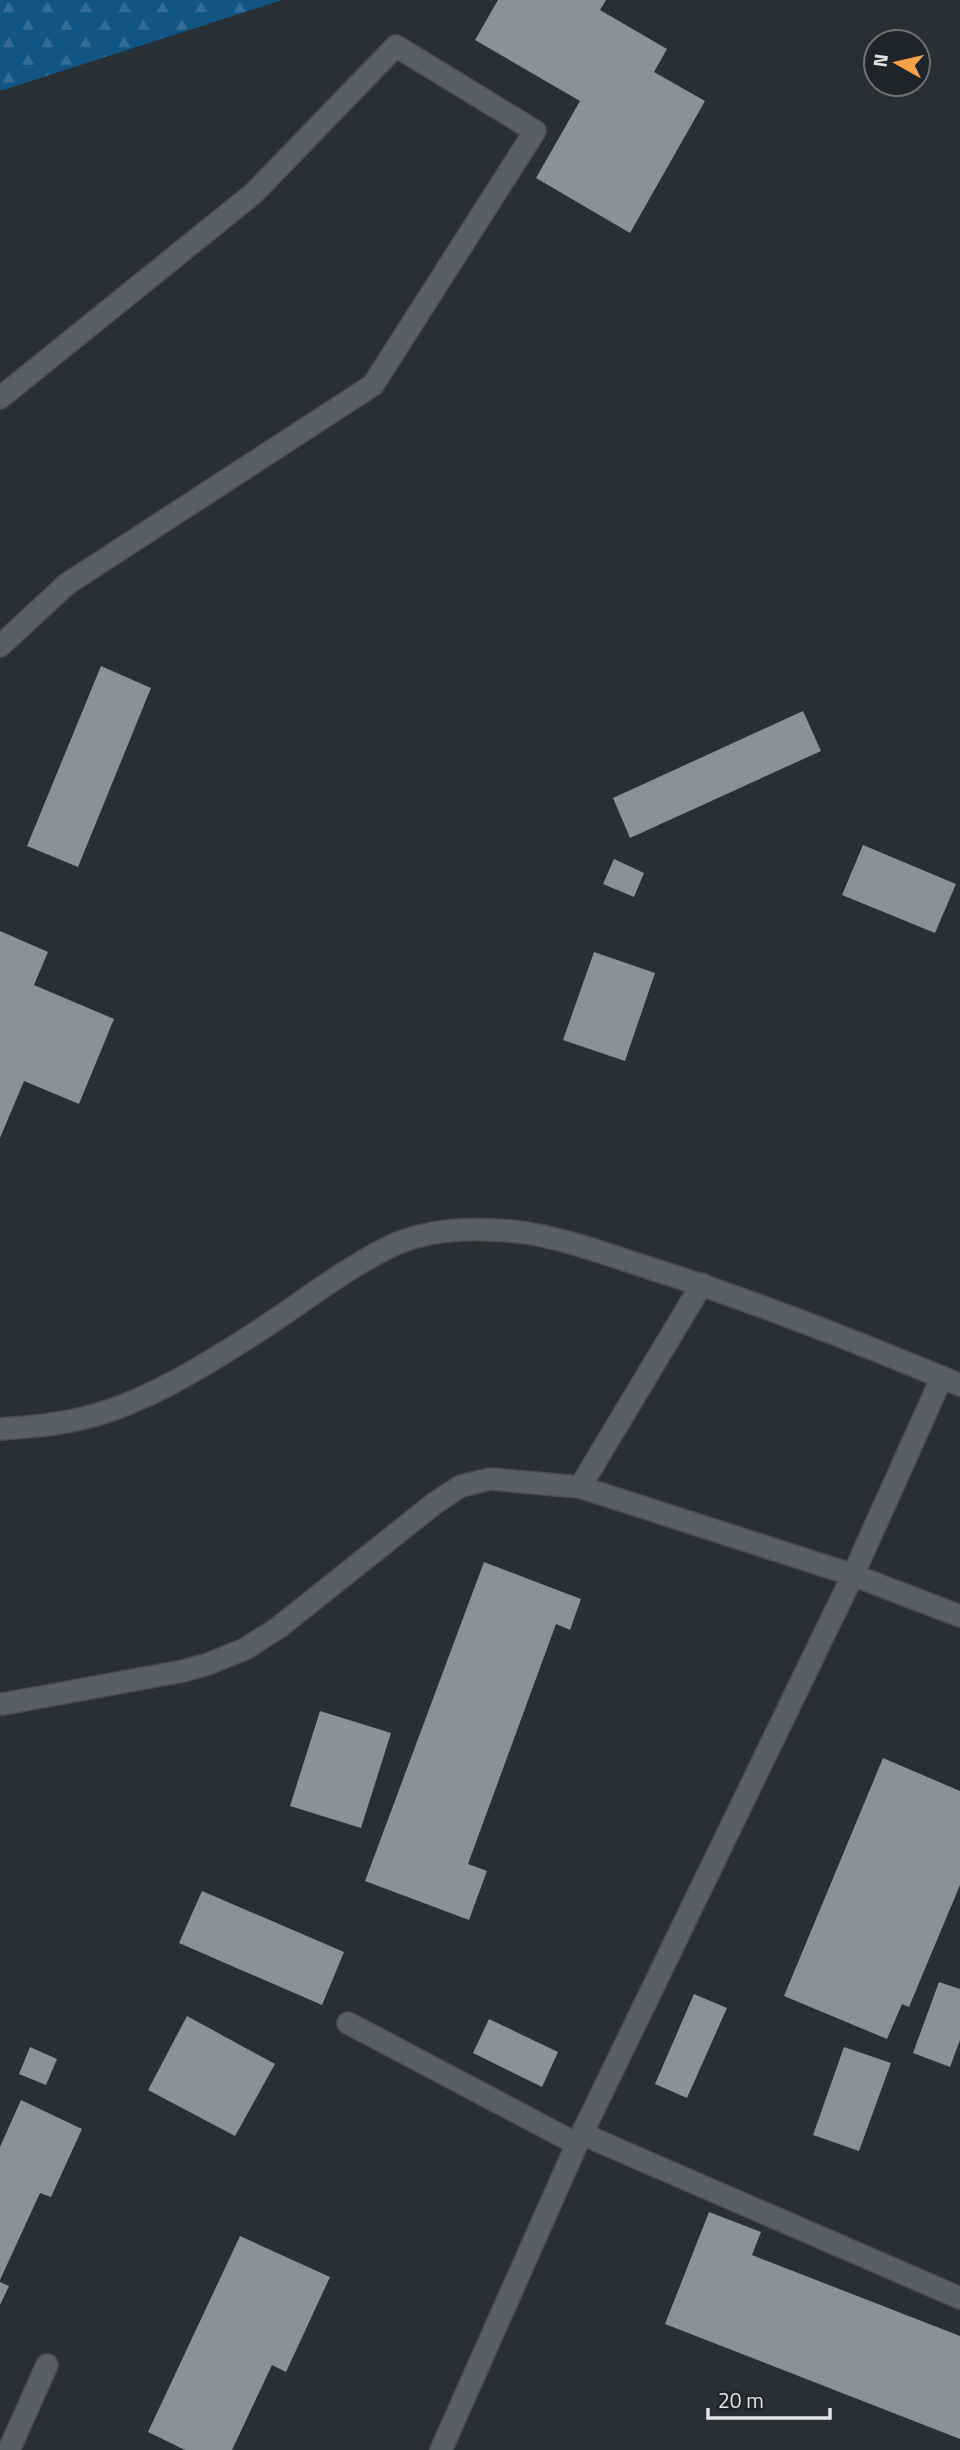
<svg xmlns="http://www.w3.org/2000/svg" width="960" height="2450" font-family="'Titillium Web',sans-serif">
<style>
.forest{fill:url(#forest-firs)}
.building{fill:#8a9299}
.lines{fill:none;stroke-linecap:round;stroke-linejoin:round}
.minor-casing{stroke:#474d51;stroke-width:24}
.minor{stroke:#585f66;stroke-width:21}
</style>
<defs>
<pattern id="forest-firs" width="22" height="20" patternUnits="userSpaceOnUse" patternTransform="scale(1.75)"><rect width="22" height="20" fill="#115585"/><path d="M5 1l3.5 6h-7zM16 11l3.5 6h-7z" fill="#336d96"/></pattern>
</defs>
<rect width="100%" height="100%" fill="#282f35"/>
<path class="forest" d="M0,0H282L0,91Z"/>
<path class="building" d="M498,0H606L600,10L667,49L654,72L705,101L630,233L536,178L580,101L475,40Z
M101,666L151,688L78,867L27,846Z
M803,711L821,751L630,838L613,798Z
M863,845L956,884L935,933L842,895Z
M614,859L644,873L634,897L603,884Z
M0,931L48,952L34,985L114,1019L79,1104L24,1081L0,1138Z
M594,952L655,973L625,1061L563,1040Z
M484,1562L581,1599L570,1630L556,1624L468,1864L487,1871L469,1920L365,1881Z
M320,1711L391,1733L361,1828L290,1806Z
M883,1758L960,1791V1885L909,2007L902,2004L887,2039L784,1996Z
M202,1891L344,1952L322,2005L179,1943Z
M939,1982L960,1989V2040L950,2067L913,2053Z
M694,1994L727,2008L687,2098L655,2084Z
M187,2016L275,2064L235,2136L148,2090Z
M489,2019L558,2052L542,2087L473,2053Z
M30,2047L57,2059L46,2085L19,2074Z
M844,2047L891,2063L859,2151L813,2135Z
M21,2100L82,2129L51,2197L40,2193L0,2280V2147Z
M709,2212L761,2232L752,2255L960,2336V2439L665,2324Z
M240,2236L330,2277L286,2372L272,2365L232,2450H185L148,2432Z
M0,2282L9,2286L0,2305Z"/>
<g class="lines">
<defs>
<path id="minor" d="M0,398L254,193L396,46L535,131L373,385L67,584L0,646
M0,1429C28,1427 56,1425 84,1418C142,1404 199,1369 249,1337C295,1308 338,1273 387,1248C428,1227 482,1227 527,1233C568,1240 609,1255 649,1268C754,1301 858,1342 960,1385
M580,1487L702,1284
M3,1704L183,1671L208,1664L245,1649L278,1628L435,1503L461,1486L490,1479L580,1487L853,1575L960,1616
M348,2023L577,2144
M582,2134L960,2298
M9,2450L47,2365
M441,2450L577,2144L853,1575L942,1377"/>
</defs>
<use href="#minor" class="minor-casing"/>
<use href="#minor" class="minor"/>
</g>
<g transform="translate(897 63) rotate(278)"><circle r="33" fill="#1e252a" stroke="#6c7276" stroke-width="2"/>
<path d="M0-5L12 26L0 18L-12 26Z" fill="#f5a346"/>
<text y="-10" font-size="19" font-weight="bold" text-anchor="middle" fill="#e1e5e9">N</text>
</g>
<path d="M708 2408v10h122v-10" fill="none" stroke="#e1e5e9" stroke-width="3.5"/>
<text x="718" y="2408" font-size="21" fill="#e1e5e9" stroke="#1e252a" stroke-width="5" paint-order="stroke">20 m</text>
</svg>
